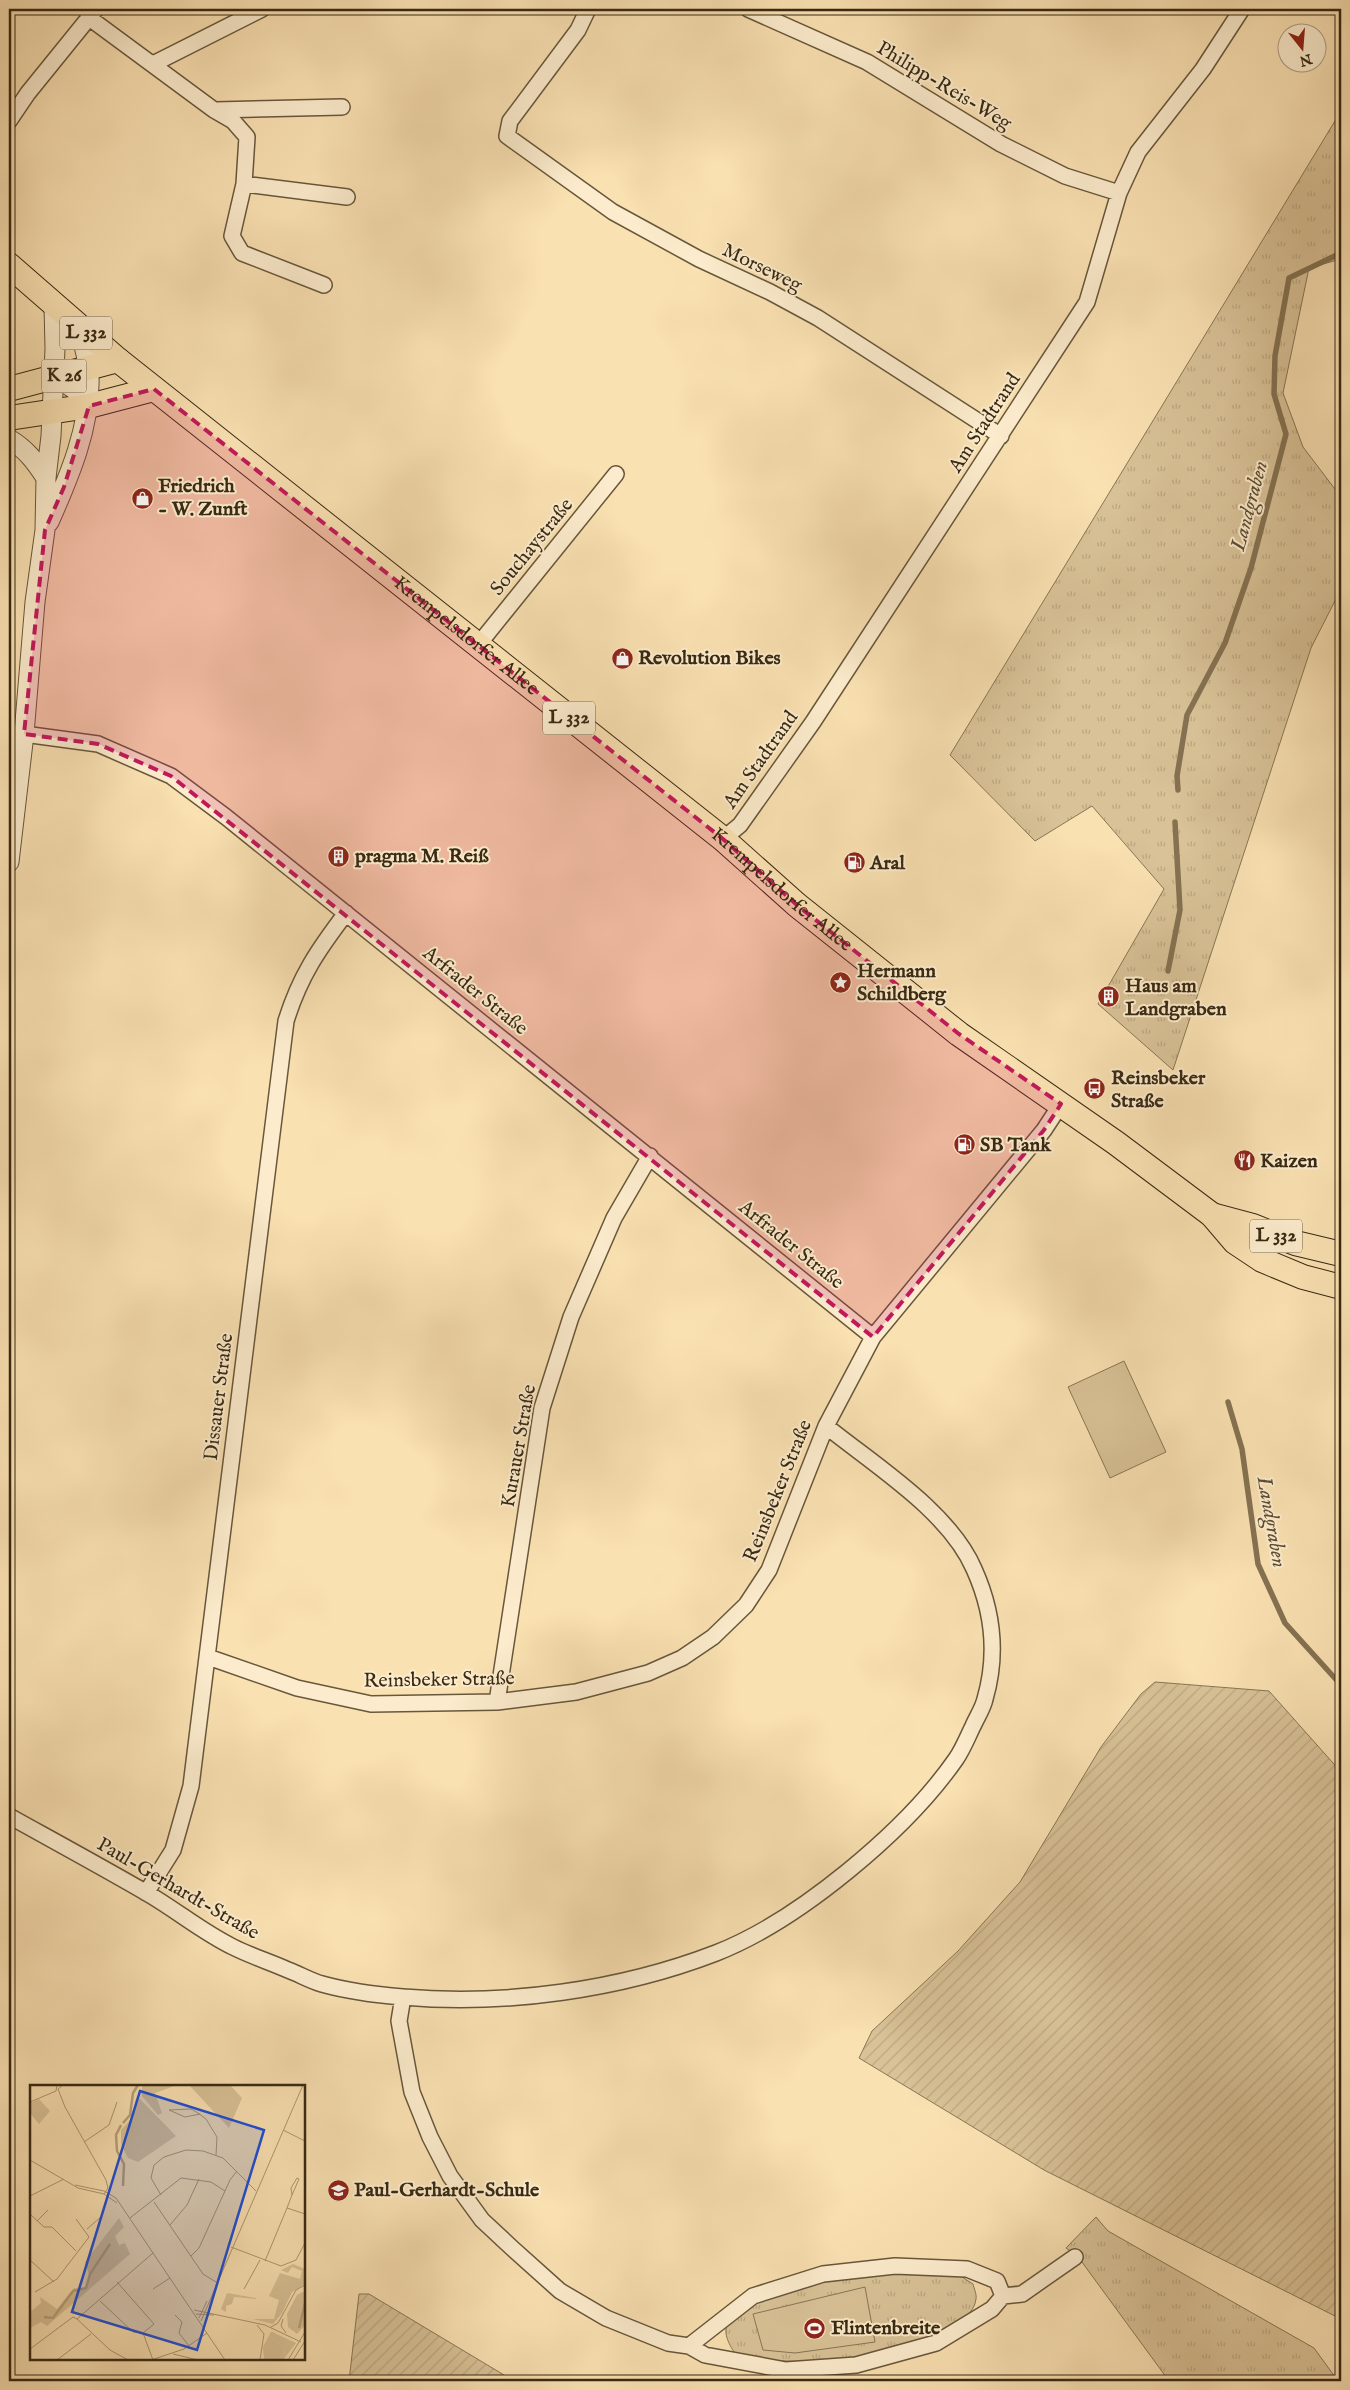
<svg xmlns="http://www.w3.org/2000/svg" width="1350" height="2390" font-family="'IM FELL English',serif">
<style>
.grass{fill:url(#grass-tufts);stroke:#887655}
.garden{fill:url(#garden-furrows);stroke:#887655}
.pitch{fill:#d9c297;stroke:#887655}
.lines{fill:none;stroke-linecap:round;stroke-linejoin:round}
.stream{stroke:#857252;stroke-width:5.5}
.minor-casing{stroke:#68573b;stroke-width:18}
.tertiary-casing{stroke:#68573b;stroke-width:21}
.primary-casing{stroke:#382913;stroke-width:26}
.minor{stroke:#fceccd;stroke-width:15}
.tertiary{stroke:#fceccd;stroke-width:19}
.primary{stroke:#fae1b2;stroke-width:24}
.marked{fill:#c2185b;fill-opacity:0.2;stroke:#c2185b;stroke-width:4;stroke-dasharray:10 6;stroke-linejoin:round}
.labels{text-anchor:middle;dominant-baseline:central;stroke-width:4;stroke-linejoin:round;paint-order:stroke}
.shield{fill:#fceccd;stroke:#73644b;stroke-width:1}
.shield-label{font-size:19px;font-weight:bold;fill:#382913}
.street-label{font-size:20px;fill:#382913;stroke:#fceccd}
.poi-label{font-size:20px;font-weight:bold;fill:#382913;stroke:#fceccd;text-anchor:start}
.water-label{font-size:21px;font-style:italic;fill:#5e4d32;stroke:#fceccd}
.inset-river{fill:none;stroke:#b8a27c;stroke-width:2.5}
.inset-road{fill:none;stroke:#ac9772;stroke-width:1}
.view{fill:#1d4ed8;fill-opacity:0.15;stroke:#1d4ed8;stroke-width:2.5}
.inset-edge{fill:none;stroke:#382913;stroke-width:2.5}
</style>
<defs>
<pattern id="grass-tufts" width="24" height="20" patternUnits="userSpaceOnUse" patternTransform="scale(1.25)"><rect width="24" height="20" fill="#d9c297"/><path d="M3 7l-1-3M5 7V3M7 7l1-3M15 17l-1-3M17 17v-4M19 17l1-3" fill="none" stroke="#bba781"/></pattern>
<pattern id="garden-furrows" width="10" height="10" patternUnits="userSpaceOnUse" patternTransform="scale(1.25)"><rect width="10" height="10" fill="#d9c297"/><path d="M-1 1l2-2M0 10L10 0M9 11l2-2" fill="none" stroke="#bba781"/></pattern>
</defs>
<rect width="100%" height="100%" fill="#fae1b2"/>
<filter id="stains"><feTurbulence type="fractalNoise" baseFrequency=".004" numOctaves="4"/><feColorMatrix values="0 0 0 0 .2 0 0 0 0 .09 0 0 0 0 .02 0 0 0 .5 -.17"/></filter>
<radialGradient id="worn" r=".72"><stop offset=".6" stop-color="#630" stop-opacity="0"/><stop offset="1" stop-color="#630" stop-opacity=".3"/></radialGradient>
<path class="grass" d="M1341,111V259L1309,268L1283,393L1303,447L1341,497V589L1311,648L1173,1070L1098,1004L1164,889L1092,806L1035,841L950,755Z
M1096,2217L1108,2231L1314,2348L1338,2381H1169L1079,2258L1066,2248Z
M883,2273L959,2275L973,2284C974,2288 977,2295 976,2299C972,2339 852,2360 819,2361C792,2362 763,2361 736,2355C730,2346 722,2333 728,2323C749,2290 846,2276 883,2273Z"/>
<path class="garden" d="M1155,1682L1269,1691L1341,1772V2319L1044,2170L859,2058L872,2031L958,1951L1020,1882L1101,1747L1141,1694Z
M359,2294H369L514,2381H349Z"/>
<path class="pitch" d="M1124,1361L1166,1452L1110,1478L1068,1387Z
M865,2287L875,2342L795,2353L763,2350L753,2314Z"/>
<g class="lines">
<path class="stream" d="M1178,790L1177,776L1187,715L1225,643L1251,568L1286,434L1274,394L1275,356L1289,278L1341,253
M1168,971L1180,910L1175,822
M1228,1402L1242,1449L1258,1564L1285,1623L1341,1685"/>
<defs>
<path id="minor" d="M588,9L578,30L510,121L507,136L613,212L699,259L770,292L818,318L1001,436
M748,9L867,62L1001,144L1065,176L1119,193
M88,17L214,110L233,121L247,137L244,184L232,236L242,253L324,285
M153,64L262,9
M216,110L342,107
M9,121L28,93L96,9
M244,184L347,197
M478,645L616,474
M24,734L98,744L171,776L226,817L873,1337
M723,839L740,825L813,722L1087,302L1119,193L1138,152L1203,69L1242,9
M208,1657L297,1688L371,1704L497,1702L576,1692L648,1673L682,1658L713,1637L746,1605L769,1570L826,1426L873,1337L1044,1130L1061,1104
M497,1702L542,1408L571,1317L614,1218L650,1156
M9,1816C54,1841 100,1866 145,1892C175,1909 202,1932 233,1947C251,1956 270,1962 288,1970C299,1974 311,1981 322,1984C347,1991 377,1995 403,1997C505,2006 620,1990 716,1953C798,1921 906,1831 956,1759C963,1749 968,1736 973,1726C977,1717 983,1708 985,1699C998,1654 993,1611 974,1569C949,1511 874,1465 826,1426
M146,1893L173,1850L191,1786L286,1021C300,976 318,950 346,913
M403,1997L399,2021L412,2092L430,2137L450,2176L482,2220L512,2248L560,2291L606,2318L668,2343L689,2346L705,2355L786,2370L856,2365L936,2343L992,2309L1003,2296L997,2281L967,2269L895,2266L823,2274L753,2296L689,2346
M1003,2296L1022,2294L1075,2257"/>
<path id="tertiary" d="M54,378C70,384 79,392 89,406
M9,439C26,449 35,461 46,478
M49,522C69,477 91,426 89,376C89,360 83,343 79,328
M9,862L24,734L35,602L45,530L46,478L51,436L55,349L54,306"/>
<g id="primary">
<path id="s1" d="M9,265L118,360L723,839L797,905L959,1034L1116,1143L1212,1215L1235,1242L1262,1260L1303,1277L1341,1287"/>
<path d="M9,389L118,360"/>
<path d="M9,418L89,406L154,389"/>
<path d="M1212,1215L1253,1226L1295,1243L1341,1254"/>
</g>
</defs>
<use href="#minor" class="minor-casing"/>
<use href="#tertiary" class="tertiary-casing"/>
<use href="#primary" class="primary-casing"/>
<use href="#minor" class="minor"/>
<use href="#tertiary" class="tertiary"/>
<use href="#primary" class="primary"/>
</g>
<path class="marked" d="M154,389L723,839L797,905L959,1034L1061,1104L1044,1130L873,1337L171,776L98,744L24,734L45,530L64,487L89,406Z"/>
<defs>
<symbol id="shop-disc" viewBox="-11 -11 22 22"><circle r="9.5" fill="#8f2418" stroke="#fceccd"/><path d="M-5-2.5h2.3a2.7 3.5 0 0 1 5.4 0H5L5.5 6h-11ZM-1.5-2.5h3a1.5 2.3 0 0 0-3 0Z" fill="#fff"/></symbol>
<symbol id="building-disc" viewBox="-11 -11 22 22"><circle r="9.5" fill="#8f2418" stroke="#fceccd"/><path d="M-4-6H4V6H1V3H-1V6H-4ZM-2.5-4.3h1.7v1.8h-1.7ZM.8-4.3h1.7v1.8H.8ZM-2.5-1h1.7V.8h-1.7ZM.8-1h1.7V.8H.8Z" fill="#fff"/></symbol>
<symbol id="fuel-disc" viewBox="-11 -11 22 22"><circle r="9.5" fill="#8f2418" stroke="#fceccd"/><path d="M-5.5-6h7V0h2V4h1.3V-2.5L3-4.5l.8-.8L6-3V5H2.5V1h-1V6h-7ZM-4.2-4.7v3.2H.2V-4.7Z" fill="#fff"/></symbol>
<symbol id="sight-disc" viewBox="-11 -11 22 22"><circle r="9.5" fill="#8f2418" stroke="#fceccd"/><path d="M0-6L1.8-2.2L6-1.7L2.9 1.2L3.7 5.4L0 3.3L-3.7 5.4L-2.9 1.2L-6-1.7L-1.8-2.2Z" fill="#fff"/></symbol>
<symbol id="bus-disc" viewBox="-11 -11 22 22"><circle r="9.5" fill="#8f2418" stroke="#fceccd"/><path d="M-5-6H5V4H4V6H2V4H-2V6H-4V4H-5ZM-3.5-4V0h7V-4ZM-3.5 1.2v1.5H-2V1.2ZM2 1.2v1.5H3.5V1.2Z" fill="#fff"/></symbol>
<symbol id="restaurant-disc" viewBox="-11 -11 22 22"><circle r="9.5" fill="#8f2418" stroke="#fceccd"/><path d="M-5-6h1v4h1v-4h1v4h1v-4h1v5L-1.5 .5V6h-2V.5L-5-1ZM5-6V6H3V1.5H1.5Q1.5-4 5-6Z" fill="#fff"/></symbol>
<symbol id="school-disc" viewBox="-11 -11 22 22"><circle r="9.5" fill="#8f2418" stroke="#fceccd"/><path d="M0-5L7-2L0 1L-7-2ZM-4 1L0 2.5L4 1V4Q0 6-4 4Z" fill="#fff"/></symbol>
<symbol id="stadium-disc" viewBox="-11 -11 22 22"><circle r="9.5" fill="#8f2418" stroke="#fceccd"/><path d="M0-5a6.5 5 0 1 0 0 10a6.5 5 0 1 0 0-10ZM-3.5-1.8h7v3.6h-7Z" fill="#fff"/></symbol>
</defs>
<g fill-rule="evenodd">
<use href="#shop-disc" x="130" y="486" width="25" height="25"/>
<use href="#shop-disc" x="610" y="646" width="25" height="25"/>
<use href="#building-disc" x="326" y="844" width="25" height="25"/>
<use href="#fuel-disc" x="842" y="850" width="25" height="25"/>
<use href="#sight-disc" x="828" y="970" width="25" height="25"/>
<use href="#building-disc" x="1096" y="984" width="25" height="25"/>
<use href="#bus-disc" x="1082" y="1076" width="25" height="25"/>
<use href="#fuel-disc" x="952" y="1132" width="25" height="25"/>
<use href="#restaurant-disc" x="1232" y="1148" width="25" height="25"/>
<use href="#school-disc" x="326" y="2178" width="25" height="25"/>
<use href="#stadium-disc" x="802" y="2316" width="25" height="25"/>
</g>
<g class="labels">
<g class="shield">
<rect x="60" y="316.5" width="52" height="33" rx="4"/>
<rect x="41.5" y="359.5" width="45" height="33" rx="4"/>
<rect x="543" y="701.5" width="52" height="33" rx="4"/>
<rect x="1250" y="1219.5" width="52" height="33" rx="4"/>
</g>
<g class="shield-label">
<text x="86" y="333">L 332</text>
<text x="64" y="376">K 26</text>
<text x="569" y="718">L 332</text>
<text x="1276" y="1236">L 332</text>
</g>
<g class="street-label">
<text transform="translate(944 86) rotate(31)">Philipp-Reis-Weg</text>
<text transform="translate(762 268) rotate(26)">Morseweg</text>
<text transform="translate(985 423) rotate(-57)">Am Stadtrand</text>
<text transform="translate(532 547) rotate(-51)">Souchaystraße</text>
<text stroke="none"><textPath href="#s1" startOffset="589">Krempelsdorfer Allee</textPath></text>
<text transform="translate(761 760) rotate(-55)">Am Stadtrand</text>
<text stroke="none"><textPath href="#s1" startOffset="994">Krempelsdorfer Allee</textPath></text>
<text transform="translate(475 991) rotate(39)">Arfrader Straße</text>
<text transform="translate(791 1245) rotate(39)">Arfrader Straße</text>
<text transform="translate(219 1397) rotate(-83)">Dissauer Straße</text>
<text transform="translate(519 1446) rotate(-80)">Kurauer Straße</text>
<text transform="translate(778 1491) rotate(-68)">Reinsbeker Straße</text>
<text transform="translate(439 1680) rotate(-1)">Reinsbeker Straße</text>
<text transform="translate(178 1889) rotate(30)">Paul-Gerhardt-Straße</text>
</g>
<g class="poi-label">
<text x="158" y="486">Friedrich<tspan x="158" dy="23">- W. Zunft</tspan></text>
<text x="638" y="658">Revolution Bikes</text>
<text x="355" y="856">pragma M. Reiß</text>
<text x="870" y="863">Aral</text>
<text x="857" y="971">Hermann<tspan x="857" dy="23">Schildberg</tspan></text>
<text x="1125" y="986">Haus am<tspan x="1125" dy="23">Landgraben</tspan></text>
<text x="1111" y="1078">Reinsbeker<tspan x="1111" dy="23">Straße</tspan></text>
<text x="980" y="1145">SB Tank</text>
<text x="1260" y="1161">Kaizen</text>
<text x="354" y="2190">Paul-Gerhardt-Schule</text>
<text x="831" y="2328">Flintenbreite</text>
</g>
<g class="water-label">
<text transform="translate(1250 506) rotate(-75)">Landgraben</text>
<text transform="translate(1271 1522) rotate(80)">Landgraben</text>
</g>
</g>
<g transform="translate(30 2085)">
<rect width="275" height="275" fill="#fae1b2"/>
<path d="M112,0H147L125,8L132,28L128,30L112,11ZM89,133L94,142L85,151L89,160L95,158L100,169L17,241L11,237L0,243V227L11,218L10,212L27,224L44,203L54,204L60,193L55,177ZM263,179L275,184V199L262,207L252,228L243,239L223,234H244L249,215L239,211L250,188L270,194L272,186L262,182L258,188L251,185ZM197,208L226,213V214L204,212L202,219L196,221V227L191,224ZM241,247L246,248L239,250L255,264L254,271L250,274L234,275L233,262Z" fill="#d9c297"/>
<path d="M275,206V240L267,249L258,242L257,229L267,210ZM242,247L266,258L253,275H244L254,271L255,264L239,250Z" fill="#d9c297"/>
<path d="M9,14L20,26L9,39L0,28V18Z" fill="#d9c297"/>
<path d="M159,0H200L212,13L199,43ZM107,11L146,51L108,77L98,73L91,59V45L100,35Z" fill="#d9c297"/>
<path d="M248,194L259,200L253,211L249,209L247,212L241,209Z" fill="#d9c297"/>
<path class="inset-river" d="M93,38L100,30L103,8L108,0M91,40L86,50L87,66L94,79L93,101M14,232L23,233L43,206L56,203L60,189L80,159M269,243L275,218"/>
<path class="inset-road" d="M33,0L28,4L35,22L76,95L78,103L74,109M0,17L26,6L27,0M170,29L155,32L139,25L161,24L168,28L176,34L187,52L186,70M253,45L275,56M54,57L79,40L87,17M0,75L48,103L74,109L87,118M45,100L74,106L86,113L195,275M131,110L121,93L124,80L134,72L156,65L173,66L193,73L226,106M0,111L34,94M124,117L173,189L186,197M257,123L262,110L269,94L267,93L261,103L262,110M0,129L14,142H22L46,166M100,133L151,93L181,97L195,106M7,136L18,125M140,140L157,120L169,94M57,144L72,131M201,162L251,181L266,175L275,158M161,171L169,163L200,95L207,86M0,175L24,197M235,176L257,123L275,129M87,197L124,239L113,248M123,204L140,193M214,204L230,175M5,207L27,194L59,152L46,134M70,216L103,247L113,248M164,225L235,240L271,257M166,229L184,230M145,230L152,237L149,248L159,261M169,233L177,216M47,234L123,168M47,234L80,265L98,275M253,234L251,241L256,248M171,236L273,0M227,240L234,249L230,275M241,242L248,238L266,205L275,200M113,248L123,275M0,264L43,232L47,234M143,269L168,275M27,275L61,249M121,275L154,264L177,248M258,275L275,247M263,275L275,256"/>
<path class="view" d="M110,6L234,45L167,265L42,227Z"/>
<rect width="275" height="275" class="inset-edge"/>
</g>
<rect width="1350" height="2390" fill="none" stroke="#fae1b2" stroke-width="30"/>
<rect x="10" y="10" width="1330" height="2370" fill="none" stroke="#382913" stroke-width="2.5"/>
<rect x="15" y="15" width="1320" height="2360" fill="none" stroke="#382913"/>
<g transform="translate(1302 48) rotate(163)"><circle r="24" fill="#fceccd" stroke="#ae9e83"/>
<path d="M0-4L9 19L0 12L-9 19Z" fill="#8f2418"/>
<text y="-8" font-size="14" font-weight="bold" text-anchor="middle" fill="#382913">N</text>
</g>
<rect width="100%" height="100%" filter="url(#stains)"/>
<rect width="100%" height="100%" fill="url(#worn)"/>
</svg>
